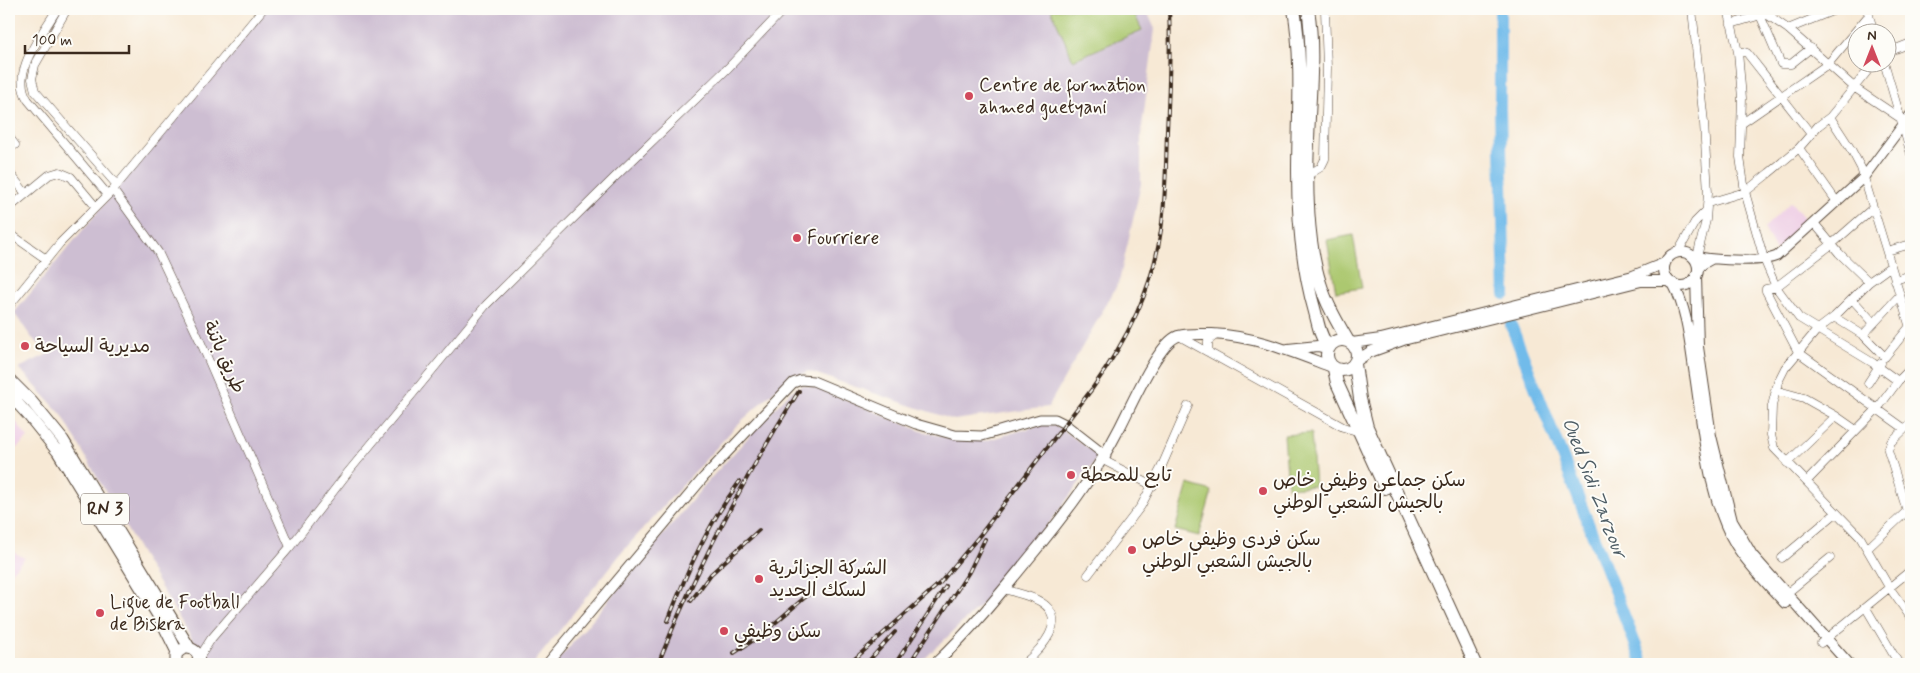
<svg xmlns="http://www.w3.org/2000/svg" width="1920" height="673" font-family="Mynerve,'Playpen Sans Arabic',sans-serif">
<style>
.built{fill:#efd0e6}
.industrial{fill:#cdbed2}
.green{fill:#acc86f;stroke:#747946}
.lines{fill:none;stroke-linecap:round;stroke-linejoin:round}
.river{stroke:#71bbea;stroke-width:12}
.minor-casing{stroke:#574739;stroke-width:9}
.tertiary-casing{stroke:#574739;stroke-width:11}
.secondary-casing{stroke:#574739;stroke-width:12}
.primary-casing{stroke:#574739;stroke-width:13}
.trunk-casing{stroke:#574739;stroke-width:14}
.minor{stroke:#fff;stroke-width:8}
.tertiary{stroke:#fff;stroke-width:9}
.secondary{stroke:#fff;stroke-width:10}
.primary{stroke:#fff;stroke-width:11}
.trunk{stroke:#fff;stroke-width:12}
.rail-casing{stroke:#3b2a1e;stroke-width:4}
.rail{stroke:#fdfcf7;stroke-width:2;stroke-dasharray:5.5;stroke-linecap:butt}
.poi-dot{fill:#d1495b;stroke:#fdfcf7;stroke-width:2}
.labels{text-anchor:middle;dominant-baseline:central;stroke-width:4;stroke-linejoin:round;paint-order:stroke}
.shield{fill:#fdfcf7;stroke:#75695f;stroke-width:1}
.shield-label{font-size:18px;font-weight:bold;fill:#3b2a1e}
.poi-label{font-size:19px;fill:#3b2a1e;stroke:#fdfcf7;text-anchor:start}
.street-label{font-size:19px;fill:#3b2a1e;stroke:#fdfcf7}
.water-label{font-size:20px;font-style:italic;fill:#4e5d65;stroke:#fdfcf7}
</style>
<rect width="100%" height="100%" fill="#fdfcf7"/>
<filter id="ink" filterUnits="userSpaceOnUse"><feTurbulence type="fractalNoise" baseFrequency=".02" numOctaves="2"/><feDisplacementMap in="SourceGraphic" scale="10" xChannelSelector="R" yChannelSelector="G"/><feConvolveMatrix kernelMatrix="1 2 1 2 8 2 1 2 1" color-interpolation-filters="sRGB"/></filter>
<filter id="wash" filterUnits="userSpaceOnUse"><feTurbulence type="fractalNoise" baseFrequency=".0096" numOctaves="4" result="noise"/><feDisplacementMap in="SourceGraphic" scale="20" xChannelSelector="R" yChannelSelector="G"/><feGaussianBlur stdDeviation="1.12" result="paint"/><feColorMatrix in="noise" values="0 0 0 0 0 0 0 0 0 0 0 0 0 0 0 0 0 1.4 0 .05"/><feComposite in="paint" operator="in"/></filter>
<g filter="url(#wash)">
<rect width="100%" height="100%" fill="#f7e9d5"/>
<path class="built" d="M1791,202L1808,223L1776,251L1764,228Z
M9,412L28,438L9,455Z
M9,550L25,558L9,574Z"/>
<path class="industrial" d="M266,9H1146L1155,29L1141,134V184L1119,282L1048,407L954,420L808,371L782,384L736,426L623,551L533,664H213L193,641L141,554L62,415L19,368L50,353L32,338L14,313Z
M803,385L818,388L921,431L956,440L984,441L1044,424L1056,425L1099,456L1051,521L985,601L919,664H555L708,481L790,392Z"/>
<path class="green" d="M1051,9H1132L1142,30L1073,60Z
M1353,235L1362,288L1336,292L1327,240Z
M1311,433L1315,486L1288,488L1284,435Z
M1188,484L1212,491L1199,536L1175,530Z"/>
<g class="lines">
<path class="river" d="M1500,9V110L1505,294
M1511,325L1643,664"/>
</g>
</g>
<g filter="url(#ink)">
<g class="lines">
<defs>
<path id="minor" d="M57,9C43,34 9,72 28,100L108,195
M67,9L35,65L32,79L35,91L117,185
M1692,9L1704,123L1708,193L1706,220L1696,261
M1728,9L1738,52L1742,98L1740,157L1745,192L1764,259L1776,287L1799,318L1873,363L1898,381
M1759,9L1788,29L1855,88L1900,118
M1867,9L1874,32
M1760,15L1781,64H1791L1811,48
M1731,24L1781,9
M1788,29L1837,9
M1738,52H1744L1747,53L1811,134
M1888,52L1911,43
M1884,62L1911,154
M1830,117L1852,151L1861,168L1911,331
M1741,124L1828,64L1869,15
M9,137L15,145
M1799,148L1837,202
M9,172L26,194
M1308,175L1321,167L1325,159L1327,68L1325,9
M113,190L158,252L201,343L290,547
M1708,203L1745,192L1769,173L1799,148L1818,126L1830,117L1875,62
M9,208L49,175L59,172L71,177L96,207
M1873,208L1832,244L1776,287L1766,289V291L1798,352L1905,429
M1814,223L1839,253L1869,282
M9,233L46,259
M1887,251L1911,244
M1678,252L1695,222L1706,211
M1891,266L1869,282L1834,317L1817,330L1785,368L1778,382L1772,406L1771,435L1774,448L1860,537L1889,587L1911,618
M1895,280L1911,275
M1852,299L1873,322
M9,306L60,243L113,190L263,9
M1834,317L1863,335L1885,357L1910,326
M1863,335L1900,295
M1179,336L1343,427L1360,432
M1208,352V341L1217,334
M1868,383L1881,363
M1775,390L1804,398L1836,416
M1103,460L1153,486
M1787,463L1836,416L1856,430
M1807,481L1878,408L1898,381L1911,368
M1868,548L1907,511L1888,450L1891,442L1911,423
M1782,558L1836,513
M1088,575L1141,506L1161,468L1188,406
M1004,589C1016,593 1030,595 1041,602C1070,620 1040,650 1024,664
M1786,594L1830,558
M1866,608L1899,664
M1821,643L1911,570
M199,658L211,639L290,547L349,471L486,305L613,179L728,68L784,9"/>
<path id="tertiary" d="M1691,255C1707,260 1763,263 1777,256L1864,177L1911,114
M1698,269L1703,264L1712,259
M547,664L704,477L793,383L801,380L813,381L916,424L955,435L982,436L1040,419H1055L1065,424L1106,456"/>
<path id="secondary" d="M1664 269a17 17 0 1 1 34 0a17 17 0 1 1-34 0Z
M1696,276L1698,347L1711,436L1732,521L1752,555L1849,664
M1673,283C1688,312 1690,344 1695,375C1703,427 1708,499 1736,545C1749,566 1768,584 1785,603
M1352,343L1381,339L1633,276L1665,263
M1288,349L1318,346L1328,348
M1356,361L1370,352L1403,340L1641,281H1669
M935,664C970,631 1000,594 1030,557C1064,516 1096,474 1120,427C1131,406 1158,343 1178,336C1189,333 1201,334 1212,334C1255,336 1292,352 1332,367"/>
<path id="primary" d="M9,379L32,402L63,440L189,647
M9,394L29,416L58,452L162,622L177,652
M176,664V655C185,642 202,649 198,664"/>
<path id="trunk" d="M1294,9C1303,63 1298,118 1298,172C1298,219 1302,267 1315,312C1318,323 1320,338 1329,347
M1308,9C1315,53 1309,97 1308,142C1306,184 1307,243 1320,283C1326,303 1337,322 1348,341
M1327 355a15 15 0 1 1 30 0a15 15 0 1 1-30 0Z
M1355,364L1360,399L1367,427L1475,664
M1334,369L1337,383L1385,488"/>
</defs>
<use href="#minor" class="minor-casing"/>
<use href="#tertiary" class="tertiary-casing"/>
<use href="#secondary" class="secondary-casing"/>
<use href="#primary" class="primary-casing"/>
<use href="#trunk" class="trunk-casing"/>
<use href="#minor" class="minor"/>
<use href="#tertiary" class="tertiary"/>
<use href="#secondary" class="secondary"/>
<use href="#primary" class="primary"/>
<use href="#trunk" class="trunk"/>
<defs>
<path id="rail" d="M691,601L711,574L759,530
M668,621C687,571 708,524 740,481
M734,653L761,635L810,593
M658,664C695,571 745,476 799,391
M849,664L940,583L980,535L1092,389C1127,340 1153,289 1161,230C1166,197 1166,164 1167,131C1169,90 1171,49 1169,9
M866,664L895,632
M895,664L946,586
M909,664L969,572L985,539"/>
</defs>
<use href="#rail" class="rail-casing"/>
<use href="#rail" class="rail"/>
</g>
</g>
<g class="poi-dot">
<circle cx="969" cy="96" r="5"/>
<circle cx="797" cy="238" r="5"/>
<circle cx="25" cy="346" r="5"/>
<circle cx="1071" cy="475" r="5"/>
<circle cx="1263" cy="491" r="5"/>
<circle cx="1132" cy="550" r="5"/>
<circle cx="759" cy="579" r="5"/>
<circle cx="100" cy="613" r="5"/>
<circle cx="724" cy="631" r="5"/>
</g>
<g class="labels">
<rect class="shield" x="81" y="493.5" width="48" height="31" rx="4"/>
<g class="shield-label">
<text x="105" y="509">RN 3</text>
</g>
<g class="poi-label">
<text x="979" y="85">Centre de formation<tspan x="979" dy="22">ahmed guetyani</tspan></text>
<text x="807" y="238">Fourriere</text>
<text x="35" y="346">مديرية السياحة</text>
<text x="1081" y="475">تابع للمحطة</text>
<text x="1273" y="480">سكن جماعي وظيفي خاص<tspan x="1273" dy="22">بالجيش الشعبي الوطني</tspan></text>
<text x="1142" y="539">سكن فردي وظيفي خاص<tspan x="1142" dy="22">بالجيش الشعبي الوطني</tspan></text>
<text x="769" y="568">الشركة الجزائرية<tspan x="769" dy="22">لسكك الحديد</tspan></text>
<text x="110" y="602">Ligue de Football<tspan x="110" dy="22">de Biskra</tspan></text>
<text x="734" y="631">سكن وظيفي</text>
</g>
<g class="street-label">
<text transform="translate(224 357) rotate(66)">طريق باتنة</text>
</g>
<g class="water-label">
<text transform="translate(1594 488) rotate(69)">Oued Sidi Zarzour</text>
</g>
</g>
<rect width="1920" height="673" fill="none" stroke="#fdfcf7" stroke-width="30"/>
<g transform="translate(1872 48)"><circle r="24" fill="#fdfcf7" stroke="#afa8a0"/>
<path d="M0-4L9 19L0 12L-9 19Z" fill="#d1495b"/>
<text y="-8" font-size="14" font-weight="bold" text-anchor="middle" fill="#3b2a1e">N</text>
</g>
<path d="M25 45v8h104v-8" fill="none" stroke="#3b2a1e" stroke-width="2.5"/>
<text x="32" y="45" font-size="15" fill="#3b2a1e" stroke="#fdfcf7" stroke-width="4" paint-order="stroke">100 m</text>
</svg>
